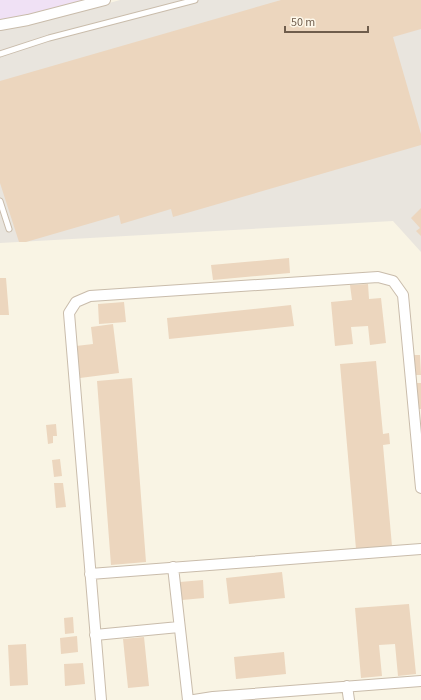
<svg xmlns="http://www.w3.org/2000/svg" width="421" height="700" font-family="'Source Sans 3',sans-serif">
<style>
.industrial{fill:#e9e5de}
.education{fill:#f0e1f5}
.building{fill:#ecd6be}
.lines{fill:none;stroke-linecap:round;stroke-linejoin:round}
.lane-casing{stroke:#c9bcab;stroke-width:7}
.street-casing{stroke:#c9bcab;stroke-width:12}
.lane{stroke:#fff;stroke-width:5}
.street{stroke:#fff;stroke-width:10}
</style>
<rect width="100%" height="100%" fill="#f9f4e4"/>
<path class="industrial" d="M120,0H421V252L393,221L0,243V29L78,12Z"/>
<path class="education" d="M0,0H90L27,16L0,21Z"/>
<path class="building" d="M281,0H421V29L393,37L421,134V145L173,217L171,209L121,224L119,215L26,242H19L0,183V81Z
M421,208V236L416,231L420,228L411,218Z
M289,258L290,273L213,280L211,265Z
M0,278H6L9,315H0Z
M368,284L369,299L381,298L386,343L370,345L368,326L351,327L353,344L335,346L331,302L352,300L350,285Z
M124,302L126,322L99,324L98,304Z
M291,305L294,326L169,339L167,318Z
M113,324L119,373L80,378L76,346L93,344L91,327Z
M413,355H420L421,375H415Z
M376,361L383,434L389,433L390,444L383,445L392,546L356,549L340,364Z
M132,378L146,562L111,565L97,381Z
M416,383H421V409H418Z
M56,424L57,436H53V443L48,444L46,425Z
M60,459L62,476L54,477L52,460Z
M54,483H63L66,507L56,508Z
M282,572L285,598L229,604L226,578Z
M203,580L204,598L182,600L180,582Z
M409,604L416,674L398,676L395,644L379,645L382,676L361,678L355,608Z
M73,617L74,633L65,634L64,618Z
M77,636L78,652L61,654L60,638Z
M144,637L149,686L128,688L123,639Z
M26,644L28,685L10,686L8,645Z
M284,652L286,674L236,679L234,657Z
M83,663L85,684L65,686L64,664Z"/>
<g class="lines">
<defs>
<path id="lane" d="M0,54L49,38L195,0
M0,201L9,229"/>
<path id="street" d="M0,25L28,20L105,0
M173,567L188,700
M90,574L421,549
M95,635L179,627
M347,686L349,700
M101,700L69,313L76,302L90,296L378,277L393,281L403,295L421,488
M194,700L213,697L421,681"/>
</defs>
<use href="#lane" class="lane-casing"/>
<use href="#street" class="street-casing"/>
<use href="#lane" class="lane"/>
<use href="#street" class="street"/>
</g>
<path d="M285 26v6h83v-6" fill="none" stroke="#6f5d4c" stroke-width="2"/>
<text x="291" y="26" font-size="12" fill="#6f5d4c" stroke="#fdf7e9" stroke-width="3" paint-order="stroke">50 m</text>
</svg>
